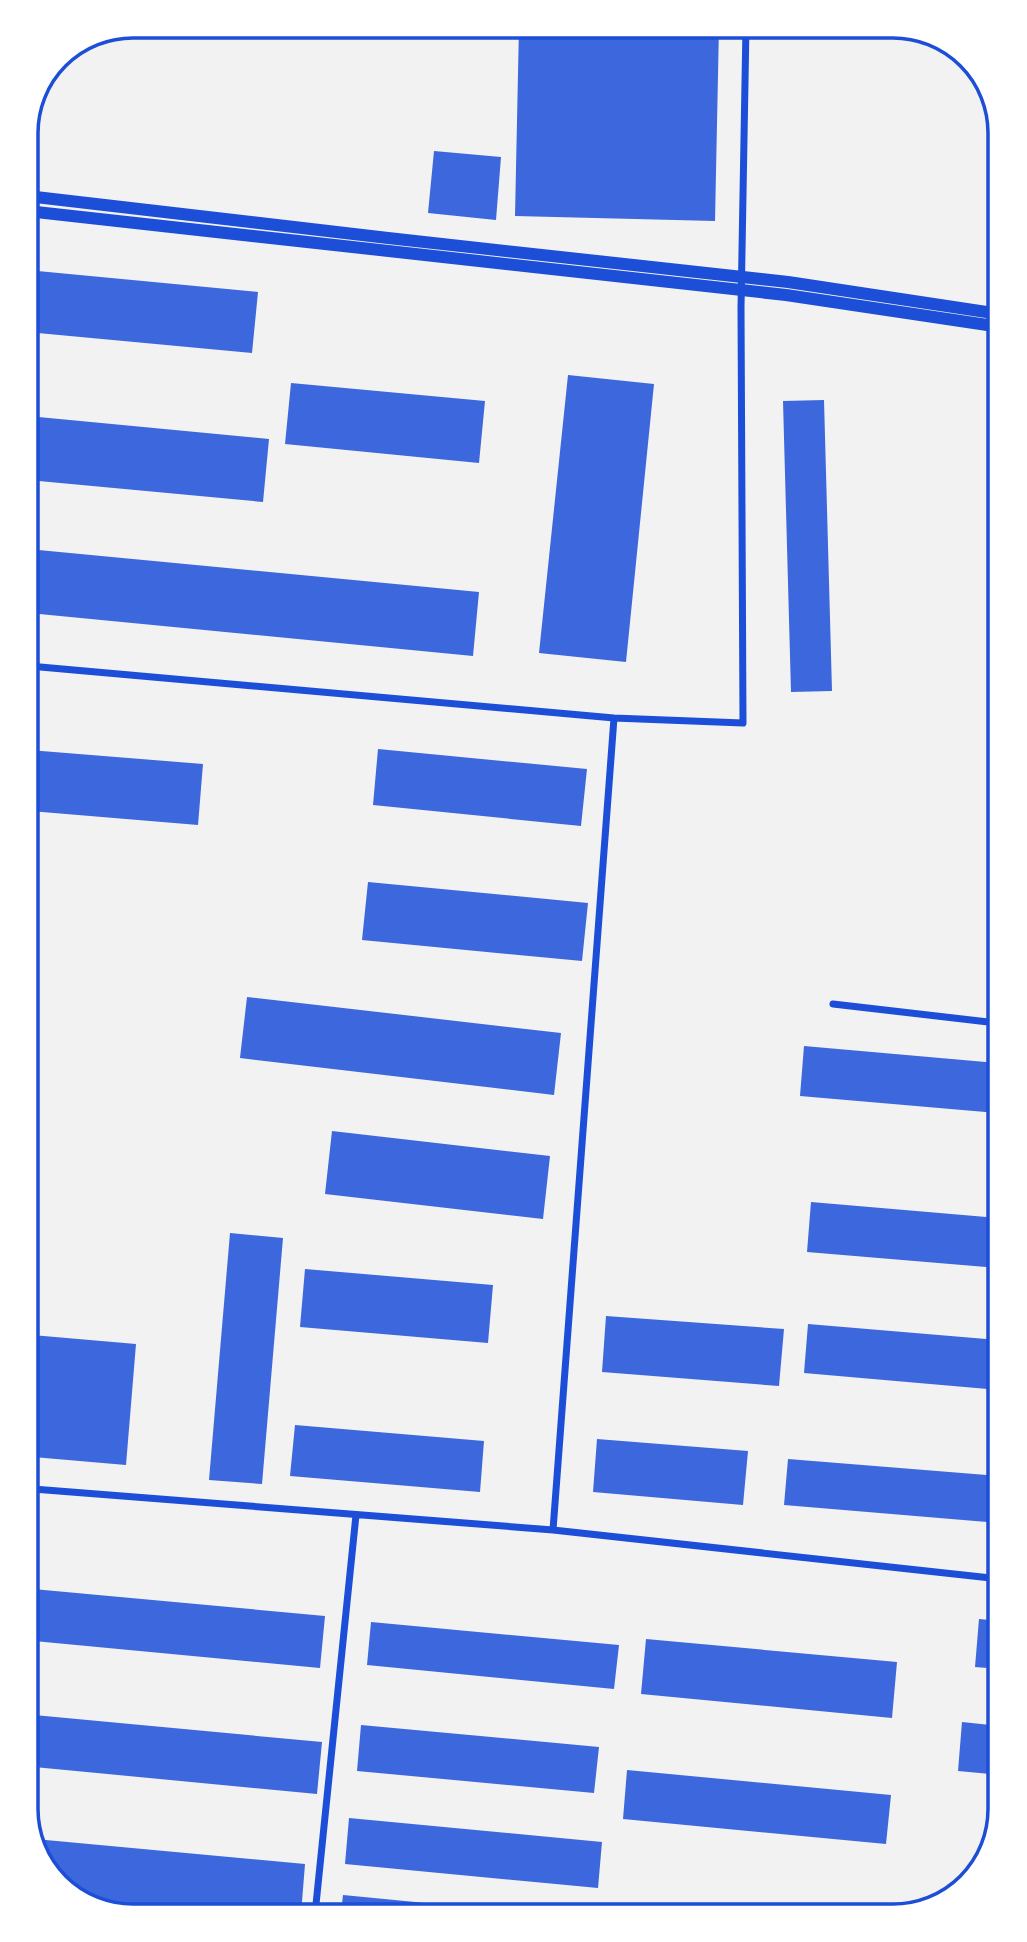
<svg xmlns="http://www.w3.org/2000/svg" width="1027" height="1942" font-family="Karla,sans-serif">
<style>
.building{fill:#3d67dc}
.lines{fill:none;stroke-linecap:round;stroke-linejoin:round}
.minor{stroke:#1d4ed8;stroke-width:7}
.tertiary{stroke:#1d4ed8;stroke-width:12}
.rim{fill:none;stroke:#1d4ed8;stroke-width:3.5}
</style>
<rect width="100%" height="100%" fill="#f2f2f2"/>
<path class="building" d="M519,26H719L715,221L515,216Z
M434,151L501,157L496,220L428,213Z
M27,270L258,292L252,353L27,332Z
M568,375L654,384L626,662L539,653Z
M291,383L485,401L479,463L285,444Z
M824,400L832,691L791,692L783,401Z
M28,416L269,439L263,502L28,480Z
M28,549L479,592L473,656L29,613Z
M378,749L587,769L581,826L373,805Z
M29,750L203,764L198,825L30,811Z
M368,882L588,903L582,961L362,940Z
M247,997L561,1033L554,1095L240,1058Z
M804,1046L997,1063V1113L800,1096Z
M332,1131L550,1156L543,1219L325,1194Z
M811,1202L998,1218V1268L807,1252Z
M230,1233L283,1238L262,1484L209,1480Z
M305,1269L493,1285L488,1343L300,1327Z
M606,1316L784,1329L779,1386L602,1372Z
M808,1324L998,1340L999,1390L804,1373Z
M32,1335L136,1344L126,1465L33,1457Z
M295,1425L484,1441L480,1492L290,1476Z
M597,1439L748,1451L743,1505L593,1492Z
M788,1459L999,1476V1523L784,1505Z
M33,1589L325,1616L320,1668L34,1641Z
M979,1619L1000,1621V1669L975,1667Z
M371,1622L619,1645L614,1689L367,1665Z
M646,1639L897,1662L892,1718L641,1694Z
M34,1715L322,1742L317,1794L34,1767Z
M962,1722L1000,1726L1001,1775L958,1771Z
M361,1725L599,1747L594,1793L357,1771Z
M627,1770L891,1795L886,1844L623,1819Z
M349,1818L602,1842L598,1888L345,1864Z
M35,1839L305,1864L301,1914L127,1916L74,1897L35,1850Z
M343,1895L498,1910V1912L341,1913Z"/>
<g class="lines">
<path class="minor" d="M29,666L614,718L743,723L741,308L746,26
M833,1004L997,1023
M33,1489L553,1530L1000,1579
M553,1530L614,718
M315,1914L356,1515"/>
<path class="tertiary" d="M27,196L388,238L788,282L993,313
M27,211L786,295L994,326"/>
</g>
<path d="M0 0H1027V1942H0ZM133 38H893A95 95 0 0 1 988 133V1809A95 95 0 0 1 893 1904H133A95 95 0 0 1 38 1809V133A95 95 0 0 1 133 38Z" fill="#fff" fill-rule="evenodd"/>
<path class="rim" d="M133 38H893A95 95 0 0 1 988 133V1809A95 95 0 0 1 893 1904H133A95 95 0 0 1 38 1809V133A95 95 0 0 1 133 38Z"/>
</svg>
